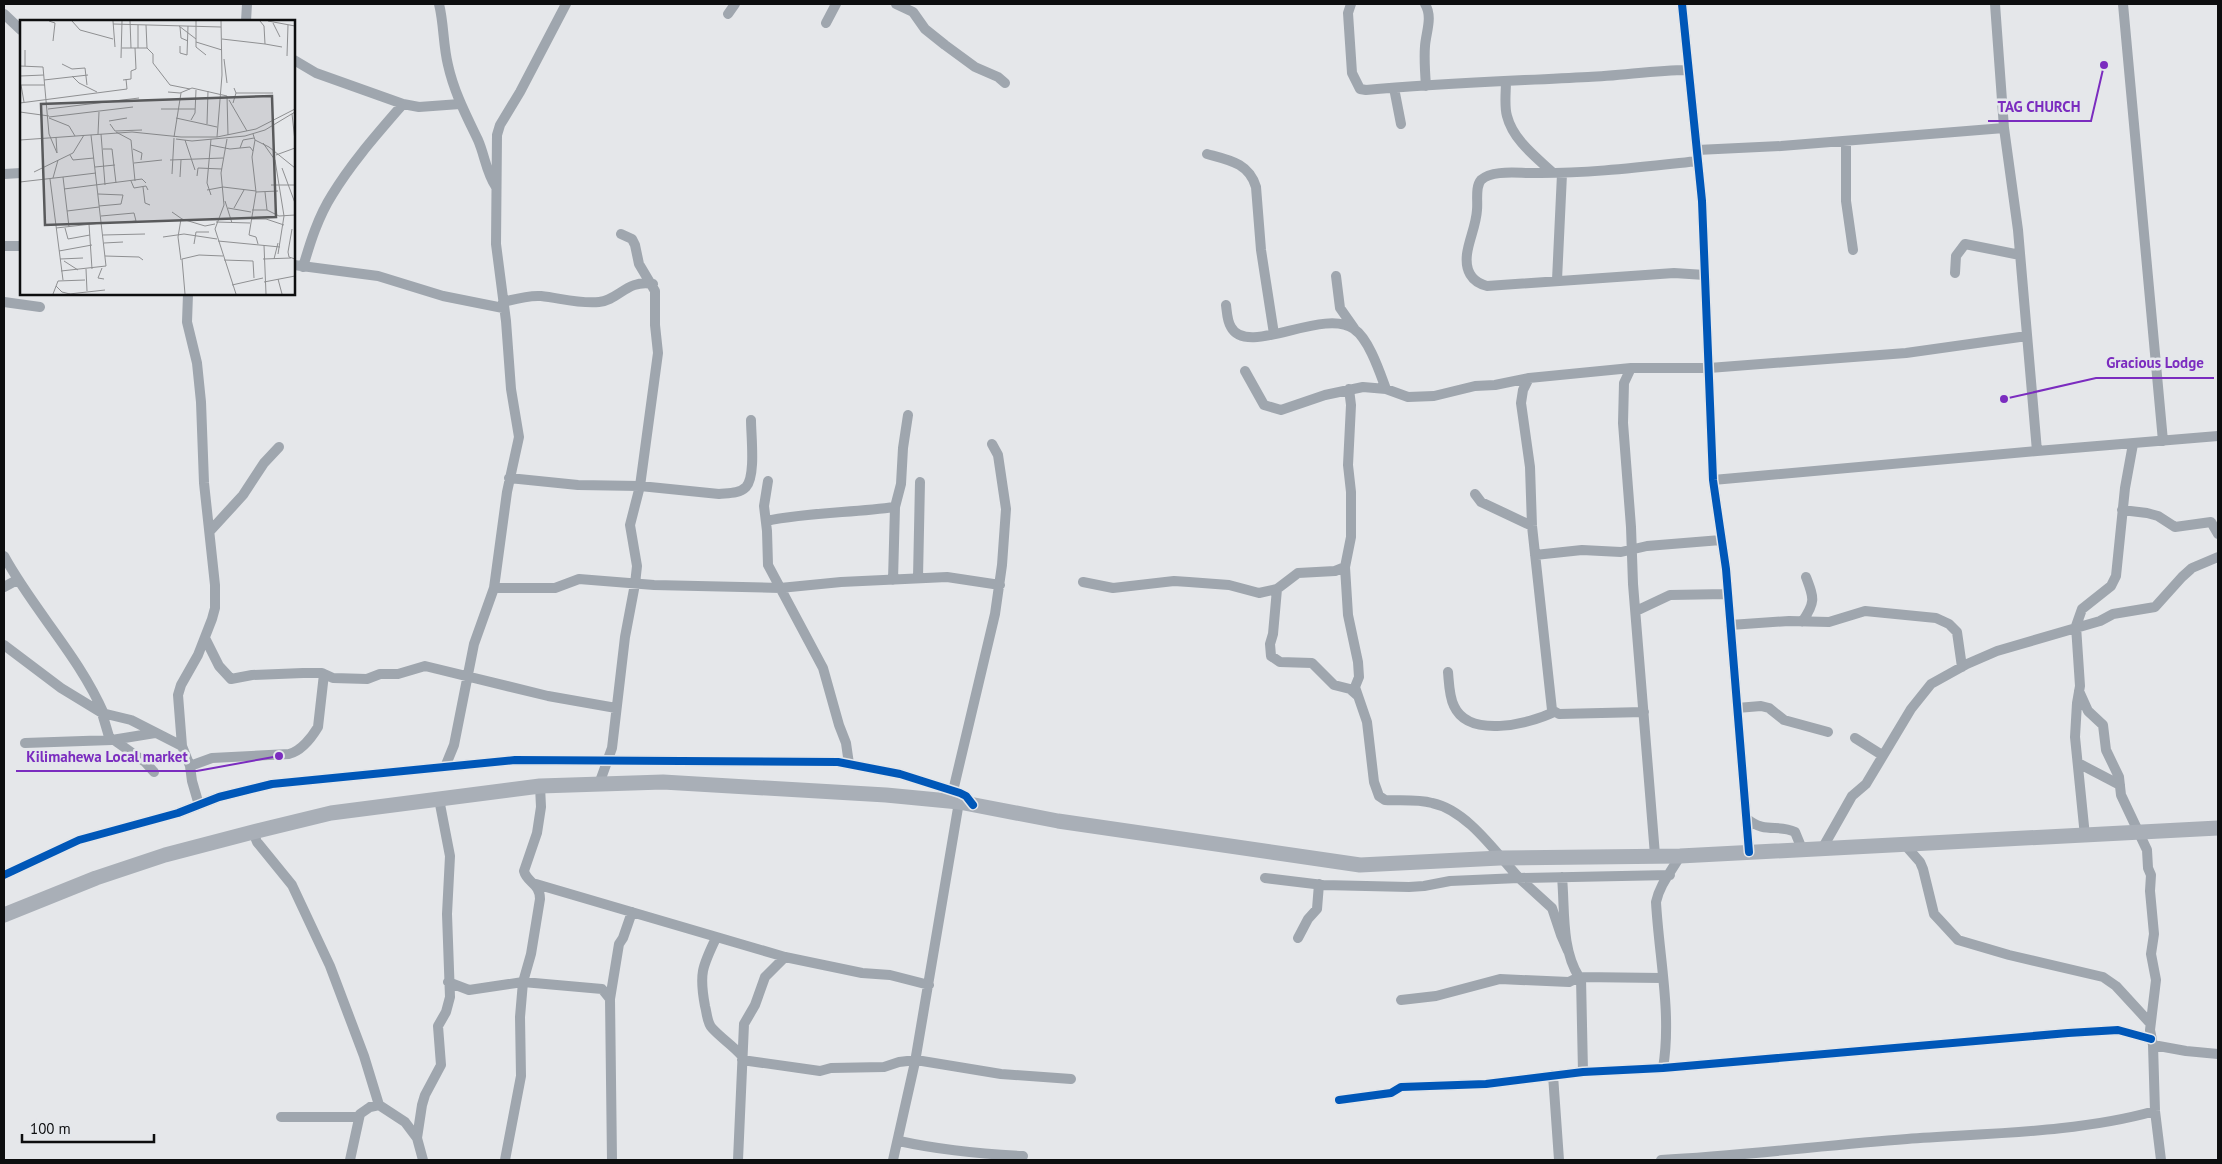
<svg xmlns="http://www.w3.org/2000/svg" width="2222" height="1164" font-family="'PT Sans',sans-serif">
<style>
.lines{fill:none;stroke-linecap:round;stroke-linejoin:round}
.street{stroke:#9fa6ae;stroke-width:10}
.secondary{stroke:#a9afb7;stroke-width:15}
.cycleway-casing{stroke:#e4e7eb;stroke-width:11}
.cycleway{stroke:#0057b8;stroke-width:8}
.inset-road{fill:none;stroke:#8f9092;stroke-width:1}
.view{fill:#595a5c;fill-opacity:0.15;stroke:#595a5c;stroke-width:2.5}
.inset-edge{fill:none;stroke:#0d0e0f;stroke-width:2.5}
.leader{fill:none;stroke:#7b2cbf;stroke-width:2}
.callout-dot{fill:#7b2cbf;stroke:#e4e7eb;stroke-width:2}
.callout-label{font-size:15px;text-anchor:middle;font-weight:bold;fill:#7b2cbf;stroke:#e4e7eb;stroke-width:5;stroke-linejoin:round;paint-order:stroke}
</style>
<rect width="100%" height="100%" fill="#e5e7ea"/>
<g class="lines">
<path class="street" d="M439,4C444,24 443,45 448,65C454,92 466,115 478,140C485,156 486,172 496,187
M896,4L913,12L925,29L945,45L975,67L998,77L1005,83
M1351,4L1348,13L1352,73L1360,89L1366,90C1440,83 1514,81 1588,77C1621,76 1654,70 1687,70
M1425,4C1433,17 1426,32 1425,46C1424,59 1425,73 1426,86
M1682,4L1702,201L1713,480L1726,569L1749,852
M2123,4L2163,441
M4,14L21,30
M728,14L735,4
M246,21L247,4
M826,23L836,4
M294,60L316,73L403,104L419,107L460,104
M1506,81C1506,92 1504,106 1507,116C1513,140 1536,157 1553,173
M1394,88L1401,124
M1846,141V201L1853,250
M1697,150L1781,146L2004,128
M1207,154C1229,160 1249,163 1256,187L1261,250L1274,334
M1698,161C1642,167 1586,174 1530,173C1516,173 1492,170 1481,180C1475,187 1478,201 1477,210C1476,226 1469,239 1467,254C1465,270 1471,282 1487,286L1674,273L1705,275
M4,174L21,173
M4,246H21
M294,265L378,276L443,296L503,308
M303,267C310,243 318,217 332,195C352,162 378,133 403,104
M1955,273L1956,256L1965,244L2020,255
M1336,276L1340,308L1354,328
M1557,280L1562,174
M4,302L40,307
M503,302C515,299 528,295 541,296C560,298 579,304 599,302C619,300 627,279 653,284
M1226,305C1227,312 1227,321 1231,327C1247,358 1323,307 1354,329C1369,339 1380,373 1386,389
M1631,368L1624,383L1623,423L1631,527L1633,584L1655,855
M1245,371L1264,405L1281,410L1325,395L1363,387L1386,389L1408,397L1434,396L1475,386L1495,385L1529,378L1631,368H1709L1906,353L2027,336
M1529,378L1523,390L1521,403L1530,467L1532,526L1552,710L1559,714L1644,712
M1349,389L1351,405L1348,465L1351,492V537L1345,567L1348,615L1358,662L1359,677L1355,687L1367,722L1374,782L1379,796L1385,800C1400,801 1417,799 1432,803C1467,810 1496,853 1519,878L1670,875
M2037,451L2218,436
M509,478L578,485L640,486L719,494C728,493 739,494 746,487C756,476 751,436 751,420
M1713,480L2037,451L2018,230L2004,128L1995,4
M768,481L764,506L767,531L768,565L823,668L839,725L846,743L849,764
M1475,494L1481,502L1532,526
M2122,510L2147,513L2158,516L2175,527L2211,522L2218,534
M766,521C809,512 851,513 895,507
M211,530L243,495L264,463L279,447
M1535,555L1582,550L1621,552L1647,546L1721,540
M4,556C34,611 79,656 104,714
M918,578L920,482
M893,580L895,507L901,484L903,448L908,415
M1083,582L1113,588L1174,581L1189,582L1229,585L1259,593L1277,589L1298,573L1335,571L1345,567
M4,587L17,580
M494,588H555L579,579L654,585L780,588L841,582L947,577L1000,585
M1277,589L1273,634L1270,644L1271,656L1280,662L1312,663L1334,685L1350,689L1358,696
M1636,611L1670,595L1727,594
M1802,622C1816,602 1814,598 1806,577
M1730,625L1789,621L1829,622L1865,611L1936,618L1949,624L1957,632L1962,667
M205,638L219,666L231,679L252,675L303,673H322L333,678L367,679L380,674H398L425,666L548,696L616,708
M4,645L61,688L102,713L131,720L182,746L190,766L192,781L199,805
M1448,672C1449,682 1449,696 1454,706C1469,739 1529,724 1554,712
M2079,691L2088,711L2103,725L2106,750L2119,777L2121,795L2147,850L2148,868L2151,875L2150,891L2154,934L2151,954L2156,980L2150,1030L2153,1045L2155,1111L2161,1160
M1737,708L1761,706L1769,708L1784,720L1828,732
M102,713L110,740
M1855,738L1882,755
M114,740L145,762L154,772
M25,743L112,740L155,733
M182,746L178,695L181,685L198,655L212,619L215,608V585L204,483L201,402L197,363L187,322L188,294
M2078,763L2120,785
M190,766L212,758L289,754C301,751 312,737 318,727L324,674
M445,767L454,745L474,644L494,588L507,492L519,437L511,389L506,321L496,244L497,135L500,125L520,92L566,4
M599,784L612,748L625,637L635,584L637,566L630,525L640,486L658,353L655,325V291L639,264L635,245L632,239L621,234
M953,791L995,614L1002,565L1006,509L998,455L992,444
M1746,818C1766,835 1777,823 1795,832L1802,849
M253,832L257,842L292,885L330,966L364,1056L379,1105L405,1122L417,1138
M2085,836L2075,737L2077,703L2080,686L2076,626L2082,609L2111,586L2116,576L2125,488L2133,444
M1905,845L1920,862L1923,869L1934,914L1958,940L2009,955L2103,977L2116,986L2150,1023
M1822,849L1852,796L1866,784L1911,709L1931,684L1967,664L1997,651L2100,621L2113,614L2155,607L2182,577L2192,568L2218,557
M4,875L79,840L178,813L219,797L272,784L515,760L838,762L900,774L960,793L966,796L973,805
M1562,877C1565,909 1561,949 1579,977L1662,978
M1265,878L1323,885L1409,887L1424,886L1450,881L1519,878L1552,908L1561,935L1568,951
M536,884L785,957L862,973L890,975L929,985
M716,938C702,967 699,974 705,1006C707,1013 707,1023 712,1028C721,1038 732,1045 741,1055
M1298,938L1308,919L1317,909L1319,884
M1581,978L1583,1072
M448,982L469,990L523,982L602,989L610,999
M1401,1000L1436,996L1500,979L1569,982L1579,977
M2153,1045L2186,1051L2218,1054
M742,1060L820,1071L831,1068L884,1067L899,1062L916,1060L1001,1074L1071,1079
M1663,1068C1672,1014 1659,957 1656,902C1660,884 1671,872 1680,856
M1553,1075L1559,1160
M1339,1100L1391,1093L1401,1087L1486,1084L1583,1072L1663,1068L2068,1033L2118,1030L2151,1039
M281,1117H359
M899,1141C940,1150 981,1154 1023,1156
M350,1160L360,1114L370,1107L379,1105
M423,1160L417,1138L422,1105L425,1095L441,1065L438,1026L446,1012L450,997L447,914L450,856L439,799
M505,1160L521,1076L520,1017L523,982L531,954L540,899C540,883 527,883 524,871L537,833L541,807L540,786
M612,1160L610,999L619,944L623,938L632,912
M738,1160L744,1024L755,1005L765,977L785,957
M893,1160L915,1062L959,802
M1661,1160C1743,1156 1825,1145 1907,1139C1987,1133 2077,1133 2155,1111"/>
<path class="secondary" d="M4,915L96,878L165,855L253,832L331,813L540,786L663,782L886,795L959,802L1058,821L1360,865L1500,858L1680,856L2218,828"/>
<defs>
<path id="cycleway" d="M1682,4L1702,201L1713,480L1726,569L1749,852
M4,875L79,840L178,813L219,797L272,784L515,760L838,762L900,774L960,793L966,796L973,805
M1339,1100L1391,1093L1401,1087L1486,1084L1583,1072L1663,1068L2068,1033L2118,1030L2151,1039"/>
</defs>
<use href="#cycleway" class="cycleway-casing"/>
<use href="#cycleway" class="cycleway"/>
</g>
<g transform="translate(20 20)">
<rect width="275" height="275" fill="#e5e7ea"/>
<path class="inset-road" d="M29,1L35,3L33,21M52,1L60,10L93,19M93,1L95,27M110,1L111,28M176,1V27L186,35M240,1L244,6L245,24L262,27M248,1L275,6M253,3L260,17M93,4L201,7M118,5V28M159,6L176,19M160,7L161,18L168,21M202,19L245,24M176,22L202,30M160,26V33L167,35L168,6M102,28H127L126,5M127,28L133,34V43L150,65L170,69M5,30V46M267,36L268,5M101,38L102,1M204,39L207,63M42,44L52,49L65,48L67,65M0,46L23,47L29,114L37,133M0,56L24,55M52,56L59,63L77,72M24,60L68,55M103,60L111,59V51L116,49L115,28M0,65H25M1,65L4,82M148,72L160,73L172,68L207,76L208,115M216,73H253M209,80L227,111M0,83L107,69L106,59M213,83L216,73L214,68M28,89L119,78M141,89H175M0,92L29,96M272,94L275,121M29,97L113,87M29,98L49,106L55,116M156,98L197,107M171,100L175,93L176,70M89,101L107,98M90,104L95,111L122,110M187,104L188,71M96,112L111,120L115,161M78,114L79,92M81,114L85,165M233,114L235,120L249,127L275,148M36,117L37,133M154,117L161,73M197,117L202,55L201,1M156,119L172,121L225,116L245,110L275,92M191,119L187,163L191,175M207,119L201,153L204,185L195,209L216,274M0,120L112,112L161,117H197L236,109L275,89M165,120L175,150M235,120L232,137L236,172L229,215L236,217L238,224M243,123L255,140L264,196L258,234M190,125L210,129L230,127L233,131M220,128L223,120L234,118M83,129H92L96,163M113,129L122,133L121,140M50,135L53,140L74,138M256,135L275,128M150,140L203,138M114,143L142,140M75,147L95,145M262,148L275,183M14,152L53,133L64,115M152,154L154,118M177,156L178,148L202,149M160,157L161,140M33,158L38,140M30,159L43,260M111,161L114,168L126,166L128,170M0,162L43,157M251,165H275M123,167L125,183L130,185M203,167L236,171M44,169L122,159L126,163M187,170L203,167M236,172L258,171M245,172L247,190M78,174L103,175L101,184L79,186M205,181L212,203M208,188L231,192M214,188L224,170M232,190H247L259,196L275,195M47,191L79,187M152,192L162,199L185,206L195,204M81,196L114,193L116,201L108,202M231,199H246L264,205M196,202L230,203M69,204L72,249M49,207L43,157L76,153M36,208L81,203M45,208L48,219L70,215M272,209L268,232L269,237L275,239M83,215L125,214M143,217L164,214L197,219M198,221L260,227M84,223L103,222M174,224L176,212H189M244,225L246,274M39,231L72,225M85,236L119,237L123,240M40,239L63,238M243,239L271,238M254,239L258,223M161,240L158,217L161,199M204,240L233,241L234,258M44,241L58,250M82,248L78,258L84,259M66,249L67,271M41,251L86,246L71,115M258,259L262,274M244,262L275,256M212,265L243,258M36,266L42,272L50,274M33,274L38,261L65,260M49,274L85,270M165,274L162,239L179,235L203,236"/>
<path class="view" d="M252,76L256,197L25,205L21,84Z"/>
<rect width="275" height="275" class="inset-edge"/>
</g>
<path class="leader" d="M2104 65L2091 121H1988M2004 399L2096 378H2214M279 756L197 771H16"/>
<g class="callout-dot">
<circle cx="2104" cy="65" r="5"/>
<circle cx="2004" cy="399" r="5"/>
<circle cx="279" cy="756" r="5"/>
</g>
<g class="callout-label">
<text x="2039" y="112">TAG CHURCH</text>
<text x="2155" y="368">Gracious Lodge</text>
<text x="107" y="762">Kilimahewa Local market</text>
</g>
<rect width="2222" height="1164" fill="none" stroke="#0d0e0f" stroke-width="10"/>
<path d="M22 1134v8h132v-8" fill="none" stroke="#0d0e0f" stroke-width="2.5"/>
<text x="30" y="1134" font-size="15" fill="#0d0e0f" stroke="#e4e7eb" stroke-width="4" paint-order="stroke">100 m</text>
</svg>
